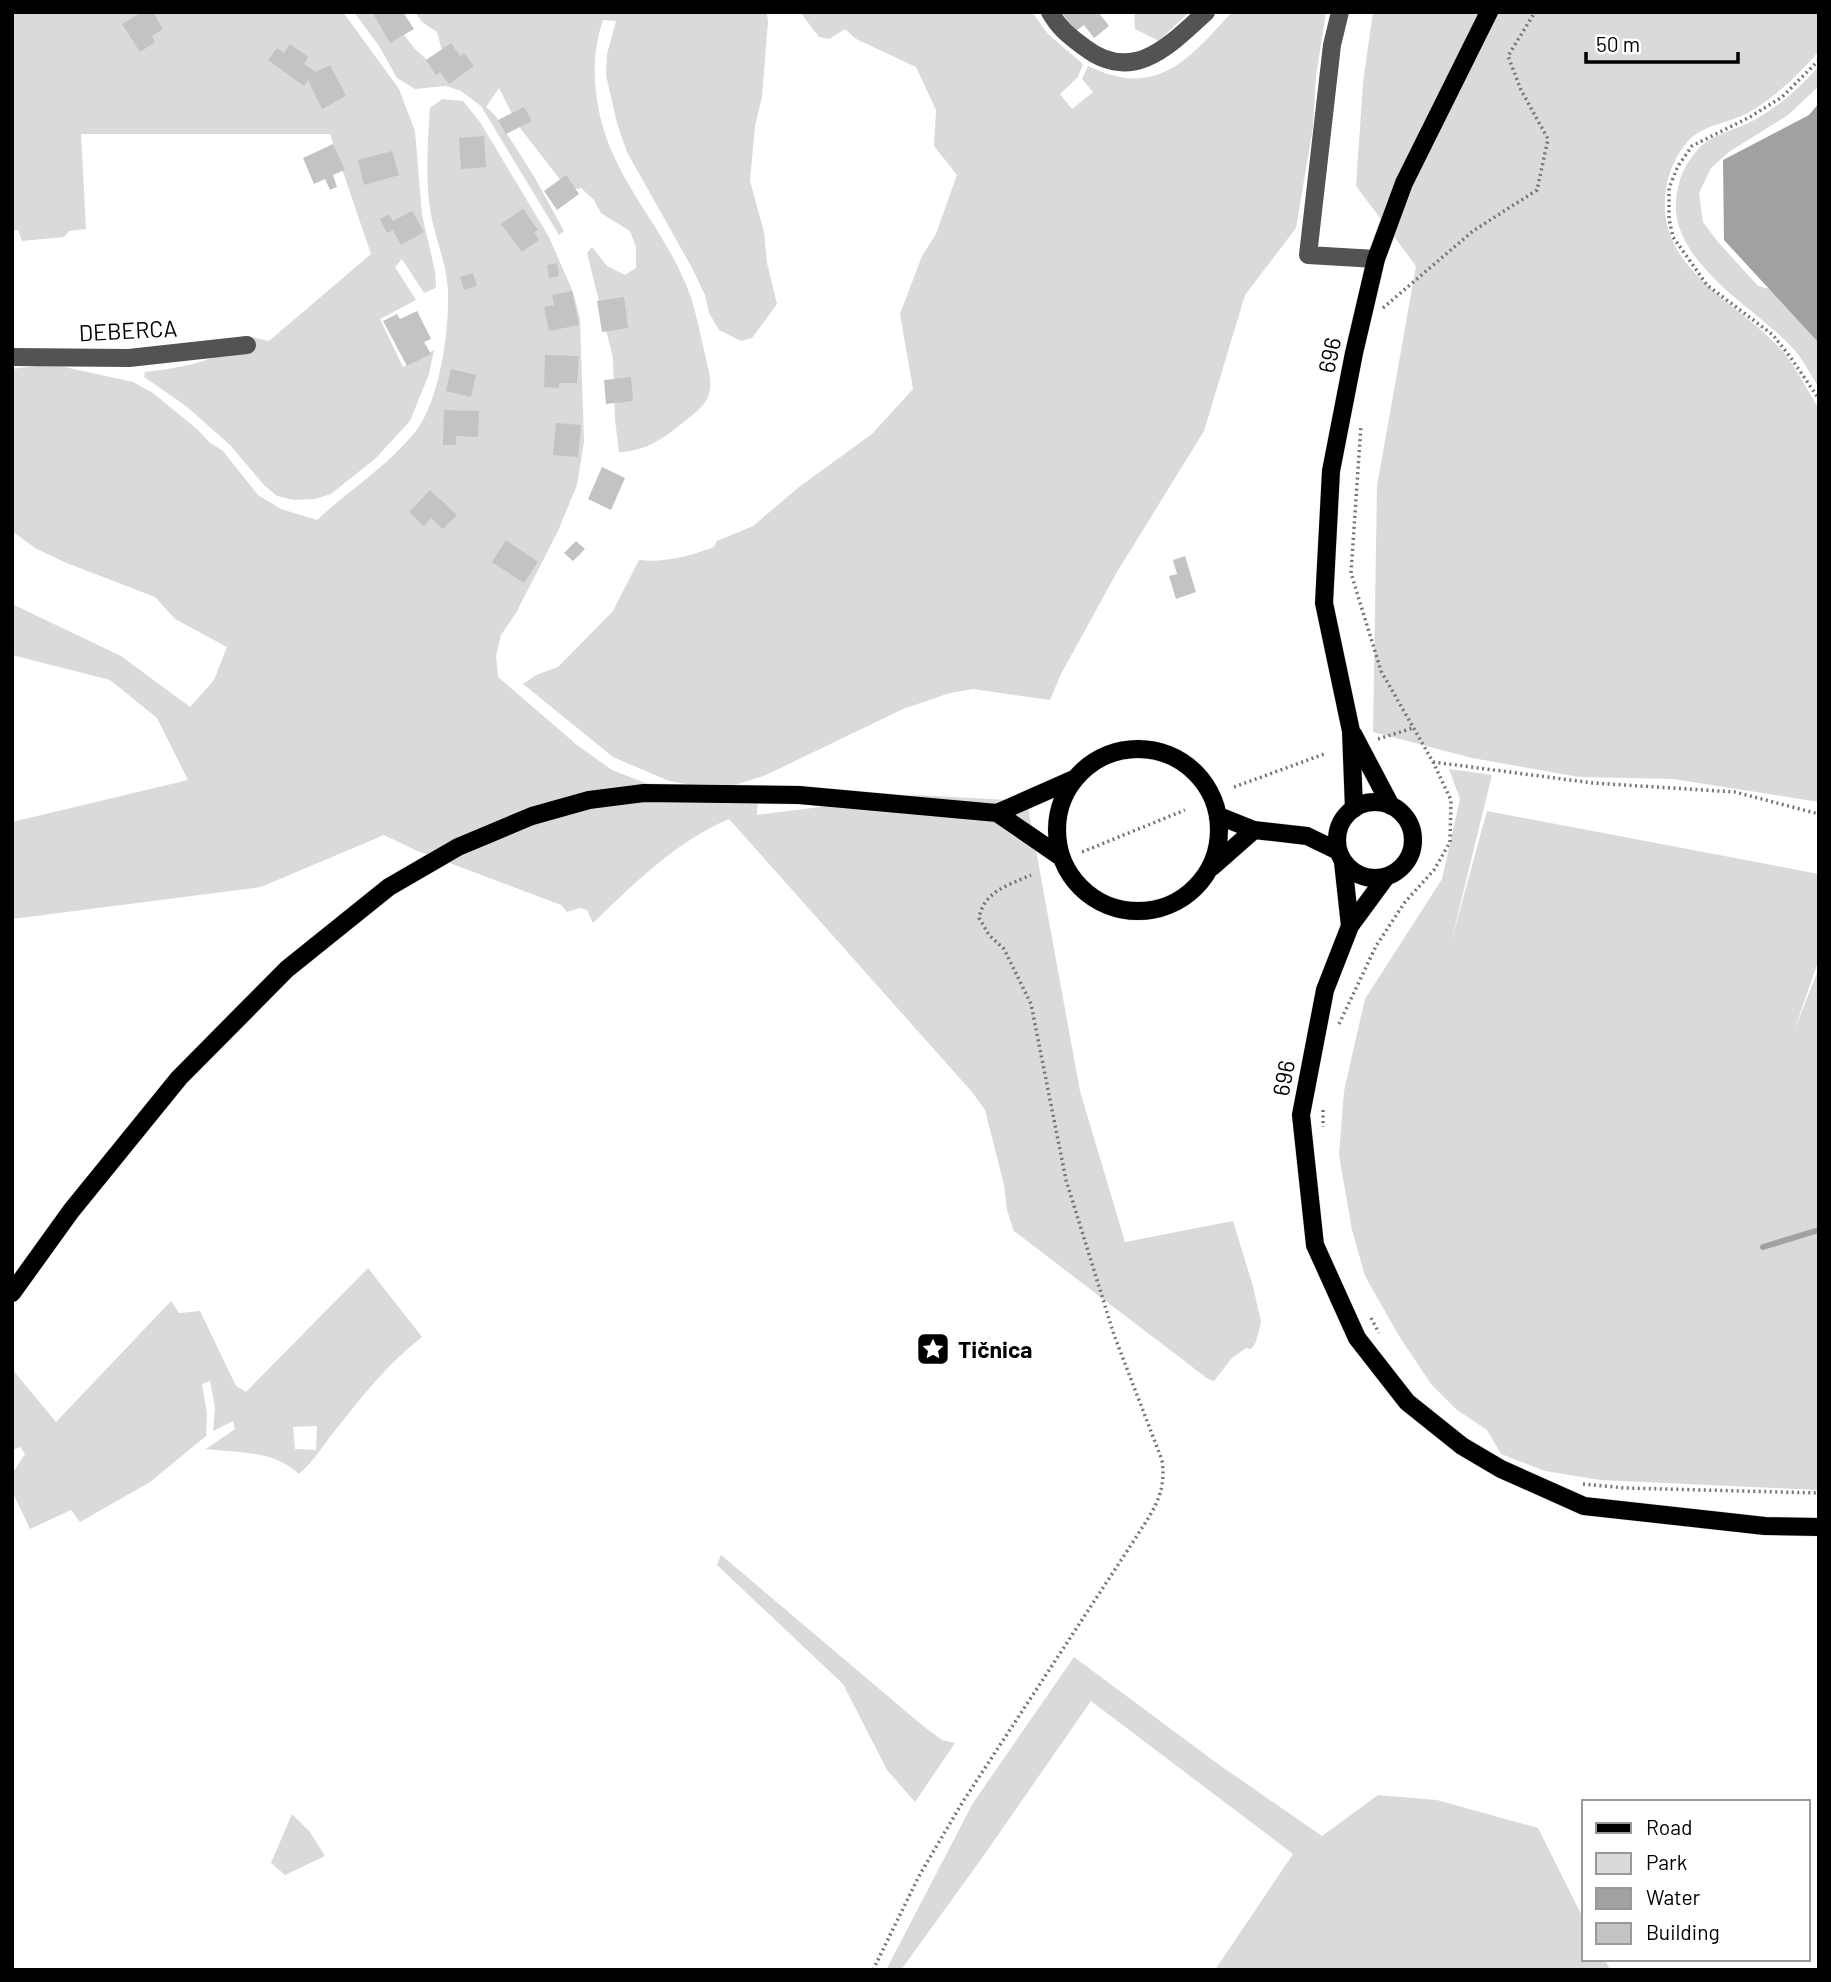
<svg xmlns="http://www.w3.org/2000/svg" width="1831" height="1982" font-family="Barlow,sans-serif">
<style>
.green{fill:#dadada;fill-rule:evenodd}
.water{fill:#a1a1a1}
.lines{fill:none;stroke-linecap:round;stroke-linejoin:round}
.stream{stroke:#a1a1a1;stroke-width:6}
.building{fill:#c3c3c3}
.major-casing{stroke:#dbdbdb;stroke-width:19}
.path{stroke:#757575;stroke-width:3.5;stroke-dasharray:2 3.5;stroke-linecap:butt}
.minor{stroke:#535353;stroke-width:18}
.major{stroke:#000;stroke-width:18}
.labels{text-anchor:middle;dominant-baseline:central;stroke-width:5;stroke-linejoin:round;paint-order:stroke}
.street-label{font-size:23px;fill:#000;stroke:#fff}
.poi-label{font-size:23px;font-weight:bold;fill:#000;stroke:#fff;text-anchor:start}
</style>
<rect width="100%" height="100%" fill="#fff"/>
<path class="green" d="M12,12H343L399,89L415,131L422,215L435,271L436,288L424,293L402,259L395,267L416,300L380,319L403,367L434,350L429,374L410,421L376,458L331,494L315,499L294,500L277,496L264,485L230,445L186,406L144,377L145,372C185,367 215,363 247,336L269,341L371,254L330,134H81L86,229L69,231L64,237L22,241L18,230H12Z
M354,12H386L415,49L436,68L446,66L437,32L422,22L415,12H771L767,14L768,21L762,97L755,126L750,181L764,232L767,263L777,304L752,338L741,341L719,330L709,313L705,295L692,268L627,152L617,123L606,75L607,54L616,21L603,20C589,60 594,106 609,145C628,193 664,233 684,280C694,301 698,324 703,346C706,360 713,380 709,394C706,406 690,417 680,425C661,440 645,451 619,452L615,420L613,358L587,253L592,247L607,266L625,275L636,268V247L630,231L601,213L594,200L581,188L569,191L517,124L499,88L486,107L495,115L535,178L564,231L559,235L481,106L461,91L446,86L415,89L397,78L379,46Z
M800,12H1032L1048,34L1083,64L1078,77L1060,94L1072,109L1093,92L1082,79L1088,66C1157,99 1187,61 1232,12H1326L1316,76L1313,127L1296,228L1245,295L1204,431L1117,572L1061,674L1050,700L973,689L950,693L903,709L766,775L735,785L709,788L669,781L613,757L523,684L536,675L558,667L613,611L639,560C665,563 690,556 714,547L717,541L753,526L799,487L872,434L913,389L900,314L922,256L936,234L957,175L934,146L936,110L916,67L856,39L845,29L829,39L819,37Z
M1134,12H1189L1159,41L1135,29Z
M1373,12H1819V51C1798,75 1774,99 1746,114C1730,122 1706,125 1692,137C1678,150 1669,170 1666,189C1654,272 1741,301 1785,354C1798,371 1808,391 1819,409V802L1673,779L1579,777L1472,758L1373,732L1377,486L1416,266L1356,186L1363,83Z
M1819,66V86L1788,115L1729,152L1711,168L1699,193L1703,222L1718,242L1758,286L1789,294L1819,328V388C1810,373 1801,356 1789,344C1749,304 1664,257 1677,192C1680,174 1688,159 1701,146C1714,134 1738,129 1754,120C1780,106 1799,88 1819,66Z
M442,99L463,101L480,122L549,237L573,292L580,319L584,442L577,485L558,531L516,613L501,635L496,656L498,677L577,745L612,770L661,789L758,787L757,815L916,795L1027,801L1080,1091L1125,1242L1233,1221L1253,1286L1261,1322L1256,1342L1251,1349L1246,1348L1232,1358L1214,1381L1208,1379L1014,1231L1007,1210L1004,1185L985,1110L972,1092L729,819C675,842 635,883 593,923L587,910L580,908L567,912L561,905L415,850L384,835L261,887L12,919V822L188,780L157,718L110,680L12,655V604L121,656L190,707L214,680L227,647L175,619L155,597L64,562L35,548L12,531V369L51,364L133,382L153,393L197,429L210,443L223,451L258,495L281,509L317,520C349,490 388,466 416,431C440,400 449,331 448,293C448,267 434,236 430,209C425,177 428,141 430,108Z
M1449,769L1492,775L1451,942L1487,811L1819,874V959L1794,1031L1819,968V1490L1600,1480L1545,1471L1501,1454L1487,1430L1457,1410L1431,1384L1399,1336L1365,1276L1352,1230L1339,1155L1344,1091L1365,999L1442,879L1460,799Z
M368,1268L422,1337C387,1364 361,1398 333,1433C321,1448 314,1461 299,1474C273,1450 240,1453 206,1449L235,1429L233,1421L213,1431L215,1408L210,1381L202,1384L207,1414L206,1436L150,1482L80,1522L71,1510L30,1529L12,1491V1474L25,1454L20,1447L12,1450V1369L56,1422L171,1301L179,1313L200,1311L236,1386L246,1392ZM317,1426L316,1450L295,1449L293,1427Z
M721,1555L922,1725L942,1740L955,1743L915,1802L887,1770L843,1684L717,1565Z
M1074,1657L1218,1764L1322,1836L1378,1795L1437,1800L1538,1828L1584,1920V1959H1605L1610,1970H1215L1293,1854L1091,1701L982,1858L901,1970H886L973,1803Z
M292,1814L310,1832L325,1856L285,1875L271,1863Z"/>
<path class="water" d="M1819,103V343L1724,240L1723,160L1809,115Z"/>
<g class="lines">
<path class="stream" d="M1763,1247L1819,1230"/>
</g>
<path class="building" d="M142,12H153L163,29L152,36L155,42L140,52L122,24Z
M372,12H403L414,29L390,43Z
M1061,12H1098L1109,26L1094,38L1084,25L1076,31Z
M451,43L460,56L464,53L474,66L449,84L440,72L436,75L426,60Z
M290,44L308,57L304,64L316,72L330,65L346,96L322,109L308,80L304,86L268,60L277,48L284,53Z
M524,107L532,121L506,134L498,120Z
M484,136L486,167L461,169L459,138Z
M333,144L345,170L333,175L337,187L330,190L325,179L314,184L303,158Z
M392,151L399,175L364,185L358,160Z
M566,175L579,194L557,210L544,191Z
M523,209L538,230L534,232L539,240L522,252L501,224Z
M412,211L424,232L401,245L393,230L387,233L380,219L389,214L393,221Z
M557,263L559,276L549,278L547,265Z
M473,273L477,286L464,290L460,277Z
M572,291L579,325L549,331L544,307L554,305L552,295Z
M624,297L628,328L602,332L597,301Z
M417,311L431,339L424,342L431,354L407,366L383,321L397,314L400,319Z
M545,355L579,356L577,383H559V388L544,387Z
M451,369L476,375L471,397L446,391Z
M631,377L633,401L606,404L604,380Z
M444,410L479,411L478,437L456,436V445H443Z
M556,423L581,425L578,457L553,455Z
M602,467L625,478L611,510L588,499Z
M430,490L457,515L443,529L431,518L424,526L409,512Z
M506,540L538,562L524,583L492,562Z
M576,541L585,549L573,561L564,553Z
M1185,556L1196,592L1176,599L1169,576L1177,574L1173,560Z"/>
<g class="lines">
<defs>
<path id="major" d="M1353,734L1391,806
M1057 830a81 81 0 1 1 162 0a81 81 0 1 1-162 0Z
M1337 840a38 38 0 1 1 76 0a38 38 0 1 1-76 0Z
M1354,809L1351,731L1324,603L1331,471L1354,353L1376,259L1404,183L1489,12
M997,813L1061,857
M1219,816L1254,830L1307,836L1338,851
M1343,862L1350,926
M1212,867L1254,830
M1386,877L1350,926L1325,990L1301,1115L1315,1245L1357,1338L1407,1402L1462,1446L1501,1469L1584,1506L1765,1526L1819,1527
M12,1293L71,1211L179,1078L287,969L389,887L458,847L532,816L589,800L644,793L799,795L997,813L1074,779"/>
</defs>
<use href="#major" class="major-casing"/>
<path class="path" d="M1819,60L1782,97L1750,117L1692,146L1678,166L1669,188V219L1673,237L1707,285L1773,335L1791,358L1819,399
M1383,308L1473,231L1537,190L1548,139L1521,90L1508,56L1535,12
M1378,739L1413,728
M1433,762L1593,783L1735,792L1819,814
M1234,787L1327,753
M1082,852L1185,810
M1339,1024L1376,946L1405,902L1434,870L1450,842L1451,800L1433,762L1381,671L1351,573L1361,425
M1323,1110V1127
M1371,1318L1379,1333
M1583,1484L1625,1488L1819,1493
M873,1970L919,1876L962,1803L1133,1542C1151,1513 1167,1496 1162,1460L1114,1335L1066,1180L1031,1004L1004,949L989,935L979,918C984,891 1009,885 1031,875"/>
<path class="minor" d="M1050,12C1059,28 1069,36 1084,47C1133,85 1170,45 1206,12
M1340,12L1332,45L1308,255L1376,259
M12,357L129,358L247,345"/>
<use href="#major" class="major"/>
</g>
<defs>
<symbol id="sight-square" viewBox="-11 -11 22 22"><rect x="-9" y="-9" width="18" height="18" rx="4" fill="#000" stroke="#fff"/><path d="M0-6L1.8-2.2L6-1.7L2.9 1.2L3.7 5.4L0 3.3L-3.7 5.4L-2.9 1.2L-6-1.7L-1.8-2.2Z" fill="#fff"/></symbol>
</defs>
<g fill-rule="evenodd">
<use href="#sight-square" x="914" y="1330" width="38" height="38"/>
</g>
<g class="labels">
<g class="street-label">
<text transform="translate(128 330) rotate(-3)">DEBERCA</text>
<text transform="translate(1329 355) rotate(-78)">696</text>
<text transform="translate(1283 1078) rotate(-79)">696</text>
</g>
<g class="poi-label">
<text x="958" y="1349">Tičnica</text>
</g>
</g>
<rect width="1831" height="1982" fill="none" stroke="#000000" stroke-width="28"/>
<rect x="1582" y="1800" width="228" height="161" fill="#ffffff" stroke="#999999" stroke-width="2"/>
<rect x="1596" y="1823" width="35" height="10" fill="#000000" stroke="#999999" stroke-width="2"/>
<text x="1646" y="1835" font-size="21" fill="#000000">Road</text>
<rect x="1596" y="1853" width="35" height="21" fill="#dadada" stroke="#999999" stroke-width="2"/>
<text x="1646" y="1870" font-size="21" fill="#000000">Park</text>
<rect x="1596" y="1888" width="35" height="21" fill="#a1a1a1" stroke="#999999" stroke-width="2"/>
<text x="1646" y="1905" font-size="21" fill="#000000">Water</text>
<rect x="1596" y="1923" width="35" height="21" fill="#c3c3c3" stroke="#999999" stroke-width="2"/>
<text x="1646" y="1940" font-size="21" fill="#000000">Building</text>
<path d="M1586 52v10h152v-10" fill="none" stroke="#000000" stroke-width="3.5"/>
<text x="1596" y="52" font-size="21" fill="#000000" stroke="#ffffff" stroke-width="5" paint-order="stroke">50 m</text>
</svg>
